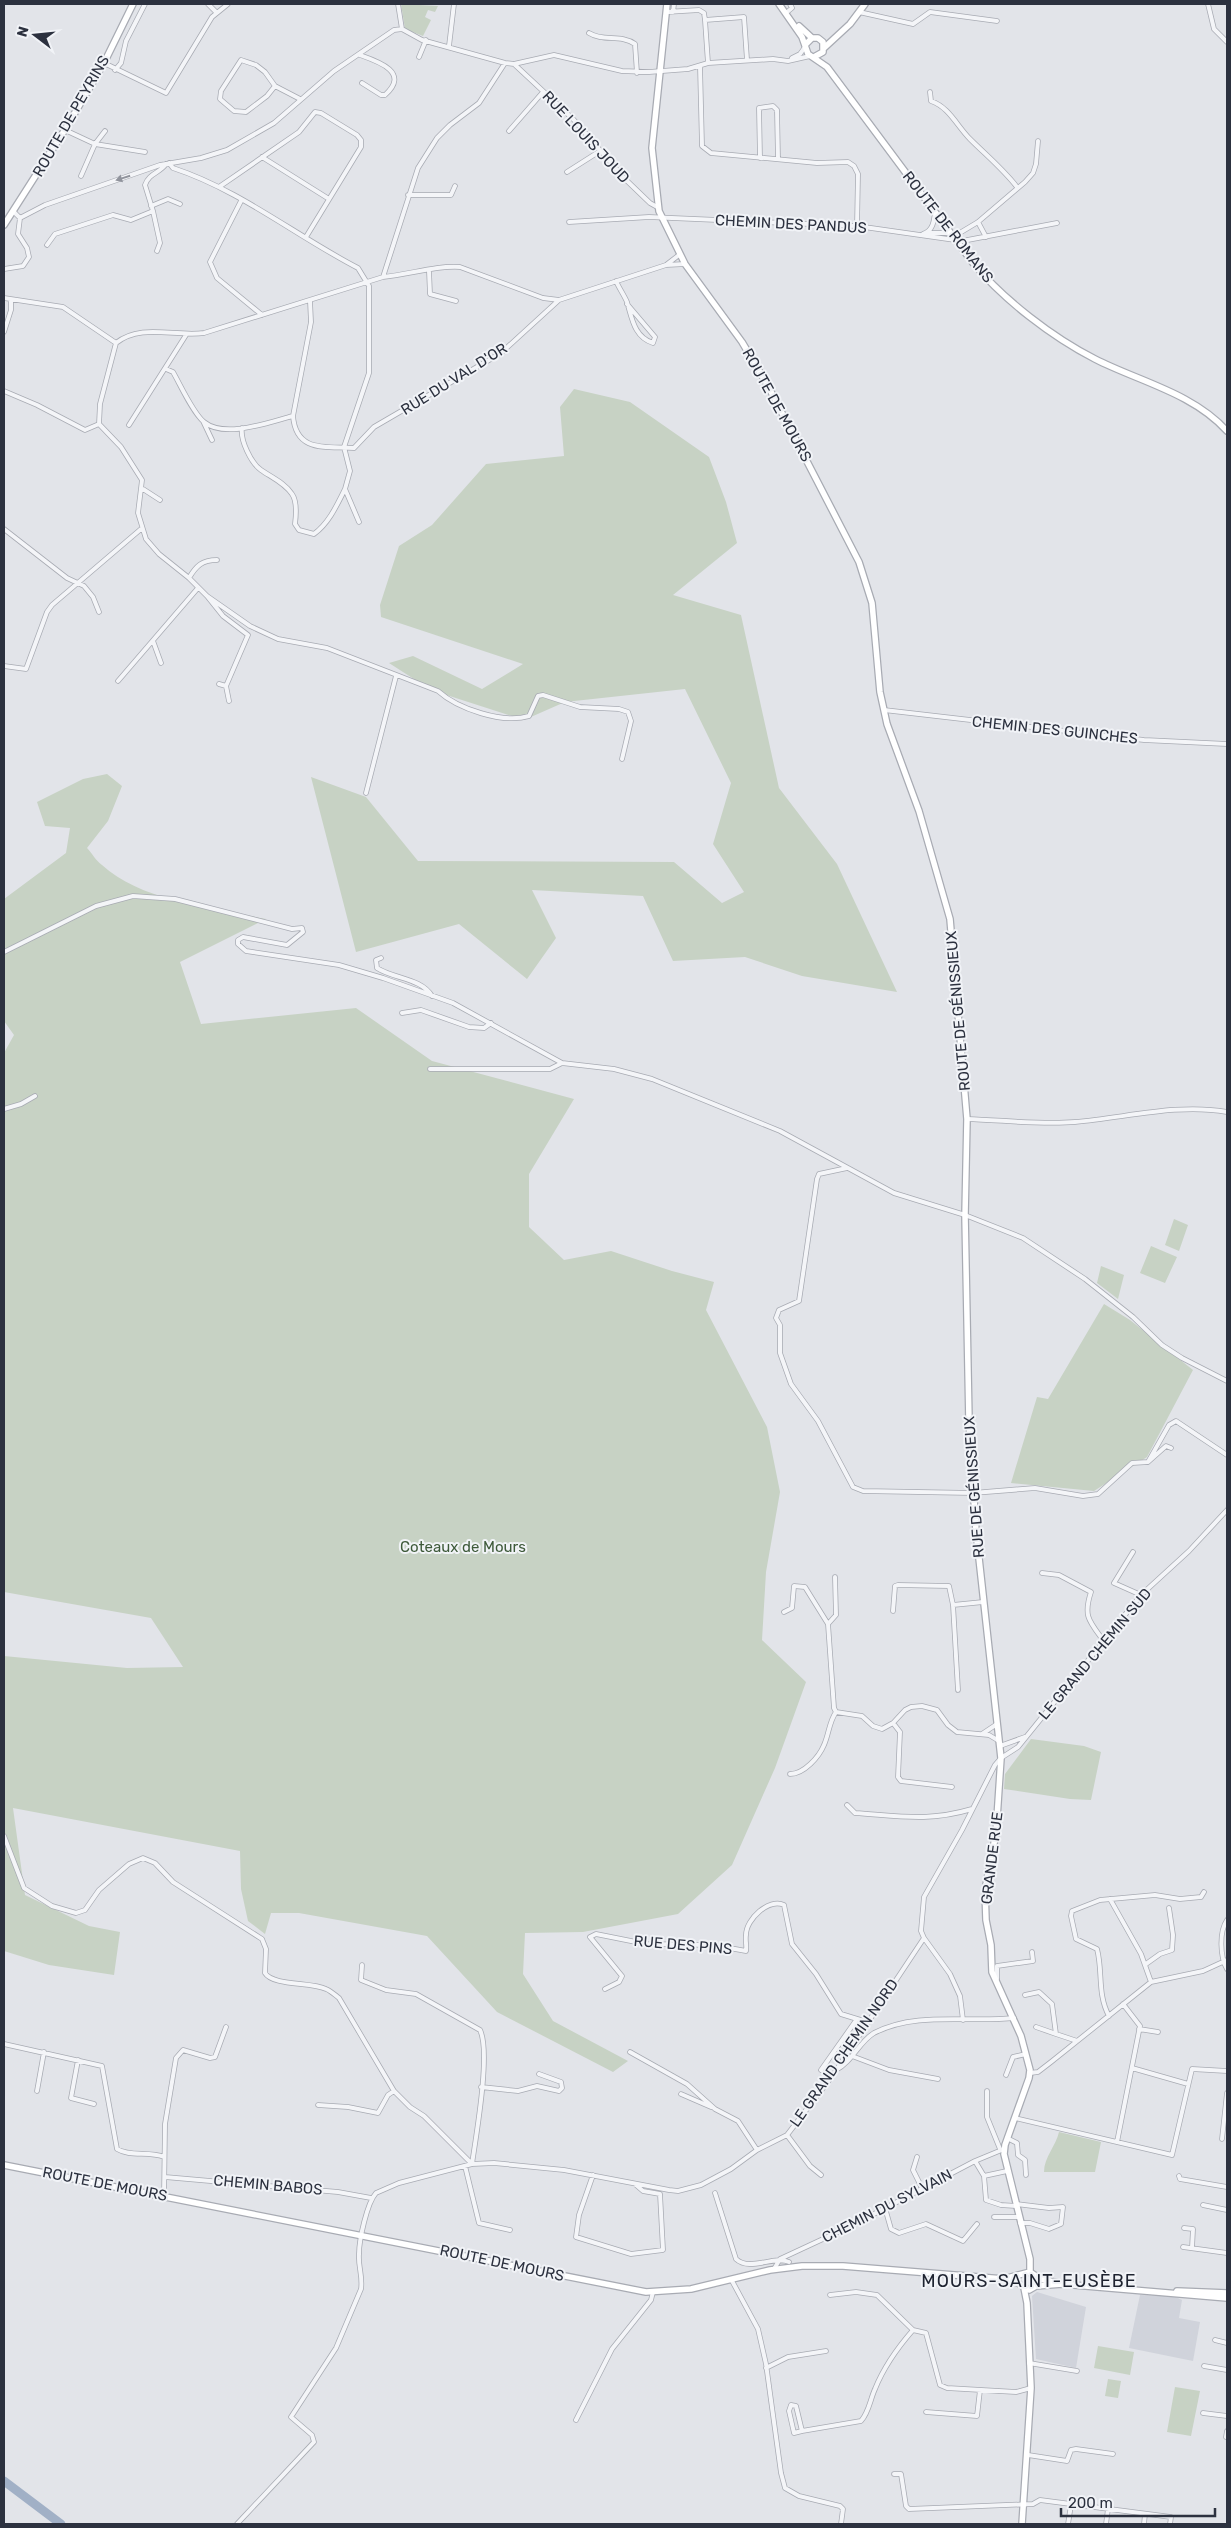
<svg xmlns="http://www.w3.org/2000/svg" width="1231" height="2528" font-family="Rubik,sans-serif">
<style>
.built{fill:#d0d3db}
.green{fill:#c7d2c4}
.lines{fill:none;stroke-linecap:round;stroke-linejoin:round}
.river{stroke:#a1b0c6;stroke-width:9}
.street-casing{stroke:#a8abb3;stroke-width:5.5}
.secondary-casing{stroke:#a8abb3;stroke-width:8}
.street{stroke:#f4f5f8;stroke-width:4}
.secondary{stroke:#fff;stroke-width:5.5}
.oneway{fill:#90939c}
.labels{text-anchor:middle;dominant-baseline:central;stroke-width:4;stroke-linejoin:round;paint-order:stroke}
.street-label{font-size:15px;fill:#2c313f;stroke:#f1f3f7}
.park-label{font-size:15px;fill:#3e5a3a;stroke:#f1f3f7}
.quarter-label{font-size:18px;letter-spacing:1px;fill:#1e2330;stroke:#f1f3f7}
</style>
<rect width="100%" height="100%" fill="#e2e4e9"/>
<path class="built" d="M1037,2292L1086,2307L1076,2368L1036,2359L1032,2296Z
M1140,2295L1174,2296L1182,2300L1179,2318L1200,2322L1193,2361L1129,2348Z"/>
<path class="green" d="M401,4L438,6L435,12L428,10L425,17L431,20L423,36L405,29Z
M574,389L630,402L709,457L726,502L737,543L673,595L741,615L779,788L837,864L897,992L802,976L745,957L673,961L643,896L532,890L556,938L527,979L459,924L356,952L311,777L366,797L418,861L674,862L722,903L744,892L713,844L731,783L685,689L565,702L524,720L431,690L389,663L413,656L482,689L523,664L381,617L380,605L399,546L432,525L486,464L564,456L560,407Z
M107,774L122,786L108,821L87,848C92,853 96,861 102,865C141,901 215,909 266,919L180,962L201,1024L356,1008L432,1061L574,1099L529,1174V1227L564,1260L611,1251L672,1271L714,1282L706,1310L767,1427L780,1492L766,1572L762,1640L806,1682L775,1768L732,1865L678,1914L583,1932L525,1933L523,1974L553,2021L628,2061L613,2072L497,2012L427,1936L299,1913H271L265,1934L248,1921L241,1889L240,1851L13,1808L25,1895L89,1926L120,1932L114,1975L49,1965L4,1951V1656L127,1668L183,1667L151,1618L4,1592V1053L14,1035L4,1021V899L66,853L70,828L45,826L37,802L83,779Z
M1174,1219L1188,1225L1179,1251L1165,1245Z
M1151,1246L1177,1257L1165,1283L1140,1273Z
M1101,1266L1124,1275L1118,1299L1097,1283Z
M1104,1304L1130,1320L1193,1370L1147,1457L1094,1491L1011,1483L1037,1397L1048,1399Z
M1031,1739L1084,1746L1101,1752L1091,1800L1070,1799L1004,1789L1005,1774Z
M1059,2132L1101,2142L1095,2172H1044C1044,2157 1056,2146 1059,2132Z
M1098,2346L1134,2352L1130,2375L1094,2368Z
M1108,2379L1121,2381L1118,2398L1105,2396Z
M1175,2387L1200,2391L1191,2436L1167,2432Z"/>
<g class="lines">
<path class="river" d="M4,2481L61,2524"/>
<defs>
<path id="street" d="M208,4L216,12
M398,4L402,29
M1208,4L1214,29L1227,42
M666,12L699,10L704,13L705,20L744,17L747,60
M673,12L674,4
M859,12L913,24L930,12L997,21
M786,13L792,8L790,4
M705,20L708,63
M402,29L422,40L505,63L514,64L554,55L622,71L649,72L688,69L708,63L773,59L788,61L810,56
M589,33C603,42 621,34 635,44L637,73
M449,46L454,4
M360,55C377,61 411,72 385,95H381L362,83
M419,57L426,40
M792,58L800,54L805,47
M104,63L166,93L212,17L228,4
M514,64L574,120L624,178L650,203L659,208
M700,66L702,146L711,153L817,163L848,162L854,166L858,174L857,226
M115,70L121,63L126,41L145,4
M275,86L267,96L246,112L234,111L220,99L221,91L241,60L256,65L265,72L275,86L300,99
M930,92L931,101C949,107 957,126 970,139C986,155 1003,169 1017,187
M65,130L95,144L145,152
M509,131L543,92
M262,157L329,199
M760,158L759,108L773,106L777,110L778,159
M169,163L173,168C240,190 296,236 358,268L369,286V373L344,447L350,471L345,489L359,522
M567,172L600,151
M81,176L95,144L105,131
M219,187L299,132L315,112L321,113L357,135L361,140V147L306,237
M408,195H451L455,186
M241,201L210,262L217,278L262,315
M151,206L168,199L180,204
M153,211L160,243L157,251
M14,212L20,218L45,205L160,165L201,158L227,150L274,123L334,71L394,30L402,29
M569,222L649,217L857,226L955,240
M978,222L986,237
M928,233H950
M923,234C933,231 934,221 935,212
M953,237L978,222L1025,182L1033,173L1036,164L1038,141
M957,242L1057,223
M47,245L55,234L113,215L131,220L153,211L145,185C149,173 160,173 166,164
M679,255L666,265L685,264
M4,269L23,266L29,257L27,248L18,234L20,218
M429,271L430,294L456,301
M383,277C408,275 436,265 460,267L543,298L559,300L666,265
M616,281C619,288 624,295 627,302C632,318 634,337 653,343L655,337L627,304
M4,298L63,307L116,343
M310,301L311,322L293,416C296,453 326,446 354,448L374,427L501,353L559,300
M4,332L11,310V300
M116,343L100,404L99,424L121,447L142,480L138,513L146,539L159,554L189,578L207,596L250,626L278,639L327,648L438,691C458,709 503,724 529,716L538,696L543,695L580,707L619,709L628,712L631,721L622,759
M116,343C141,323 174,337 204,333L383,277L418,168L437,138L450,125L479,103L505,63
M166,369L173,372C181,386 193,413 204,422C225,439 269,422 293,416
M4,391L37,405L85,430L99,424
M203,421L212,440
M129,425L186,335
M242,428C240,440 251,463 261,470C271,477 285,483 292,494C297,501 296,516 295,524L299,530L314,534C329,523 337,505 345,489
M143,489L160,500
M4,529L67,578L84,586L93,597L99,612
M189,578C196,566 202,560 217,560
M207,596L223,616L248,635L226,686L219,684
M153,641L161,663
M4,666L26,669L47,612L52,605L141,529
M118,681L198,588
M226,686L229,701
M884,710L1144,740L1227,744
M366,793L396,676
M4,952L96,906L133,896L175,899L292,929L302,928L303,932L287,945L243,937L238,940V944L246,951L339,965L383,978L453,1003L562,1063L614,1069L652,1079L780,1131L894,1193L965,1215L1023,1238L1085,1279L1133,1317L1162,1345L1182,1358L1227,1381
M381,958L376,960L377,968C394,979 421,978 432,996
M402,1013L421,1010L469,1027L484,1028L491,1023
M430,1069H550L562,1063
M4,1109L21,1104L35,1096
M967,1119C1002,1120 1040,1125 1075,1122C1125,1118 1177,1103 1227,1112
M847,1168L819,1174L817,1179L799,1301L779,1310L776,1318L780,1325V1353L791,1384L818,1421L853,1487L863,1491L973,1493L1035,1488L1083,1496L1098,1494L1132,1463L1148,1462L1169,1425L1176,1421L1227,1455
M1148,1462L1166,1446L1171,1448
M1133,1552L1114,1583L1141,1595
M1042,1573L1059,1575L1091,1592C1083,1616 1089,1621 1103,1640
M953,1605L958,1690
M893,1611L895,1586L898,1585L949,1586L953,1605L983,1602
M784,1612L792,1608L794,1586L805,1587L828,1624L834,1708L836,1712L862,1716L873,1726L882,1729L893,1723L905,1710L911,1707L922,1706L937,1710L948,1725L957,1732L989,1735L999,1741
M828,1624L836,1615L835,1577
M893,1723L900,1732L898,1777L901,1781L952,1787
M982,1734L997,1724
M1000,1746L1025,1737
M790,1774C804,1774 819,1757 824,1745C829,1734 829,1722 836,1712
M847,1805L855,1813C900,1816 928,1822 972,1809
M4,1836L24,1888L52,1906L76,1913L85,1910L99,1890L129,1864L143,1858L155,1863L173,1882L262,1939L266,1949L265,1973C273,1986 311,1982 326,1989C331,1991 335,1995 339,1998L394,2091L410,2107L424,2116L472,2164
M1110,1899L1141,1954L1151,1982
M1227,1920C1219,1932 1220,1957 1227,1969
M924,1938L950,1974L960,1996L963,2020
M1146,1964L1160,1954L1172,1950L1173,1935L1169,1908
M362,1965L361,1980L386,1990L416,1994L480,2030C491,2052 476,2136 472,2164
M997,1979V1966L1033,1961L1032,1952
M605,1989L619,1982L622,1976L590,1937L596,1934L646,1944L713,1945L746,1951C747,1945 745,1941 746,1935C746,1919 769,1898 784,1905L792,1944L816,1974L841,2014L867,2022
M1025,1995L1039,1992L1052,2004L1056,2034L1077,2041
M1109,2016C1097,1994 1103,1971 1097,1949L1076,1939L1071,1916L1072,1911L1100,1900L1155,1895L1180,1899L1201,1897L1204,1892
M1036,2027L1056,2034
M1139,2029L1158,2032
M4,2044L102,2066L117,2149C130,2157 149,2151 164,2157
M630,2052L687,2084L715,2109L738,2121L757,2150
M852,2056L889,2070L938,2079
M78,2060L71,2098L94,2104
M1132,2068L1188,2084
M821,2070L857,2019
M836,2070C852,2062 859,2042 874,2033C916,2011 968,2023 1014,2018
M1030,2073L1038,2072L1051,2062L1151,1982L1203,1971L1227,1960
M1006,2075L1013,2057L1026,2054
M481,2087L518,2091L537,2086L559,2091L562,2088L561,2082L539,2074
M37,2091L44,2052
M987,2091V2117L1000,2149
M681,2094L711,2107
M318,2105L348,2107L378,2113L388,2095L394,2091
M1015,2118L1172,2155L1192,2069L1227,2071
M787,2135L810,2166L821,2175
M1007,2138L1017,2143L1018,2155L1025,2160L1026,2175
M1222,2139L1227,2093
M1117,2142L1140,2026L1123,2004
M917,2157L913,2170L922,2188
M975,2161L984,2176L1007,2171
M465,2166L479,2223L510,2230
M593,2175L579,2215L576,2237L631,2254L663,2250L660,2194L643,2191L636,2185
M984,2176L986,2200L1001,2205L1016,2206
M1179,2176L1180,2179L1227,2187
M165,2177L338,2192L371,2198
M715,2193L736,2259C750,2272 774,2255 789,2262
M164,2196L165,2124L176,2058L183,2050L210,2058L215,2057L226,2027
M1016,2204L1049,2208L1063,2207L1061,2224L1049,2229L1030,2223H1020
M1203,2205L1227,2210
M885,2208L891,2229L899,2233L926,2224L963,2241L977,2224
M994,2217H1018
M1184,2228L1193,2229L1192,2248
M1183,2247L1227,2253
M774,2269L780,2259L851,2226L975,2161L1004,2149
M731,2279L758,2329L766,2364L781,2473L785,2488L799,2496L840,2506L843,2509L841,2524
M830,2295L856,2292L877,2295L913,2330
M1215,2340L1227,2343
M1029,2363L1077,2371
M1204,2366L1227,2370
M766,2368L788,2357L826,2351
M926,2412L977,2416L980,2390
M1203,2413L1227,2416
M576,2420L612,2349L651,2300L653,2292
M802,2431L794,2433L789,2411L791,2405L796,2406L802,2431L861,2421C869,2412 870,2400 875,2389C883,2369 899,2346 913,2330L926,2333L940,2385L947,2388L1016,2392L1031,2388
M1226,2437L1227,2431
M1028,2455L1067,2461L1071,2450L1076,2449L1113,2454
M894,2474H901L906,2506L909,2509L1033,2504L1040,2500L1171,2517L1170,2524
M237,2524L314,2442L312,2435L291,2417L336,2348L361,2289C363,2277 358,2266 359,2254C359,2240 367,2203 376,2193L399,2183L472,2164L494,2163L564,2170L669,2190L678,2191L701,2185L731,2169L757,2150L787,2135L833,2075L924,1938L921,1931L924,1897L962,1830L995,1765L1001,1758L1018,1747L1141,1595L1189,1551L1227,1510
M1068,2524L1071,2505
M1106,2524L1108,2509
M1144,2524L1145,2514"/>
<path id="secondary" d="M667,4L652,148L659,211L685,264L742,342L768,386L859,562L872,603L880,692L887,724L919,811L950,919L967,1119L965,1215L969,1421L976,1531L1001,1758L996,1833L985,1890L986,1920L991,1945L992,1972L1021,2036L1030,2070L1029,2078L1005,2145L1004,2154L1030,2259V2272
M779,4L802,37L808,54L827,67L973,263C1004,300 1052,337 1095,359C1138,381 1193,393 1227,431
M799,26L812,38
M805,45L812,38H818L823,42V52L814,57
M824,48L850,24L865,4
M4,225L66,128L104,63L133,4
M4,2165L646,2292L691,2289L770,2270L802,2266H843L1004,2279L1018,2283L1029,2290L1036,2286L1062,2284
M1007,2278L1030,2272L1036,2276L1038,2282
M1037,2278L1062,2284L1227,2298
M1177,2291L1227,2293
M1022,2524L1031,2388L1027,2303L1024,2288"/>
</defs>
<use href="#street" class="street-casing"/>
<use href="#secondary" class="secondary-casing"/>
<use href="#street" class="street"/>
<use href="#secondary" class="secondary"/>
</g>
<defs><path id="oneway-solid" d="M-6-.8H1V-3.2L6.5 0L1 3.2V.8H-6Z" transform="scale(1.25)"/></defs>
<use class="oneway" href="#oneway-solid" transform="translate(123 178) rotate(162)"/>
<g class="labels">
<g class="street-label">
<text transform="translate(71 116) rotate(-60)">ROUTE DE PEYRINS</text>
<text transform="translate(586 137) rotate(47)">RUE LOUIS JOUD</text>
<text transform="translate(791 224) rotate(3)">CHEMIN DES PANDUS</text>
<text transform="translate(948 227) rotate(52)">ROUTE DE ROMANS</text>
<text transform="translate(454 379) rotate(-32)">RUE DU VAL D'OR</text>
<text transform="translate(777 405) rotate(61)">ROUTE DE MOURS</text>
<text transform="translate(1055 730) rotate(6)">CHEMIN DES GUINCHES</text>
<text transform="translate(958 1011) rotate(-95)">ROUTE DE GÉNISSIEUX</text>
<text transform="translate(974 1487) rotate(-94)">RUE DE GÉNISSIEUX</text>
<text transform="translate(1095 1654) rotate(-50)">LE GRAND CHEMIN SUD</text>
<text transform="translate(992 1858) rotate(-83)">GRANDE RUE</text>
<text transform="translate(683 1945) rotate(5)">RUE DES PINS</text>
<text transform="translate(844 2053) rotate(-55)">LE GRAND CHEMIN NORD</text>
<text transform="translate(105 2184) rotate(11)">ROUTE DE MOURS</text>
<text transform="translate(268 2185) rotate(5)">CHEMIN BABOS</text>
<text transform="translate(887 2206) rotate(-27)">CHEMIN DU SYLVAIN</text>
<text transform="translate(502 2263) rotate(12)">ROUTE DE MOURS</text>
</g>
<g class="park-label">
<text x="463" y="1547">Coteaux de Mours</text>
</g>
<g class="quarter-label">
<text x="1029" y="2281">MOURS-SAINT-EUSÈBE</text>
</g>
</g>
<rect width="1231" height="2528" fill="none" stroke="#2c313f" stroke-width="10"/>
<g transform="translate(35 35) rotate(286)" stroke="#f1f3f7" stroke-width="4" paint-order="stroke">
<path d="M0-4L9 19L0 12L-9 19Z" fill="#2c313f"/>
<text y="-8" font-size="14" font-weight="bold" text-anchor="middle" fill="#2c313f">N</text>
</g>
<path d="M1061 2508v8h154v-8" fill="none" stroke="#2c313f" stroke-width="2.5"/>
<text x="1068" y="2508" font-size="15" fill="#2c313f" stroke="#f1f3f7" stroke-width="4" paint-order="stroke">200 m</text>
</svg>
